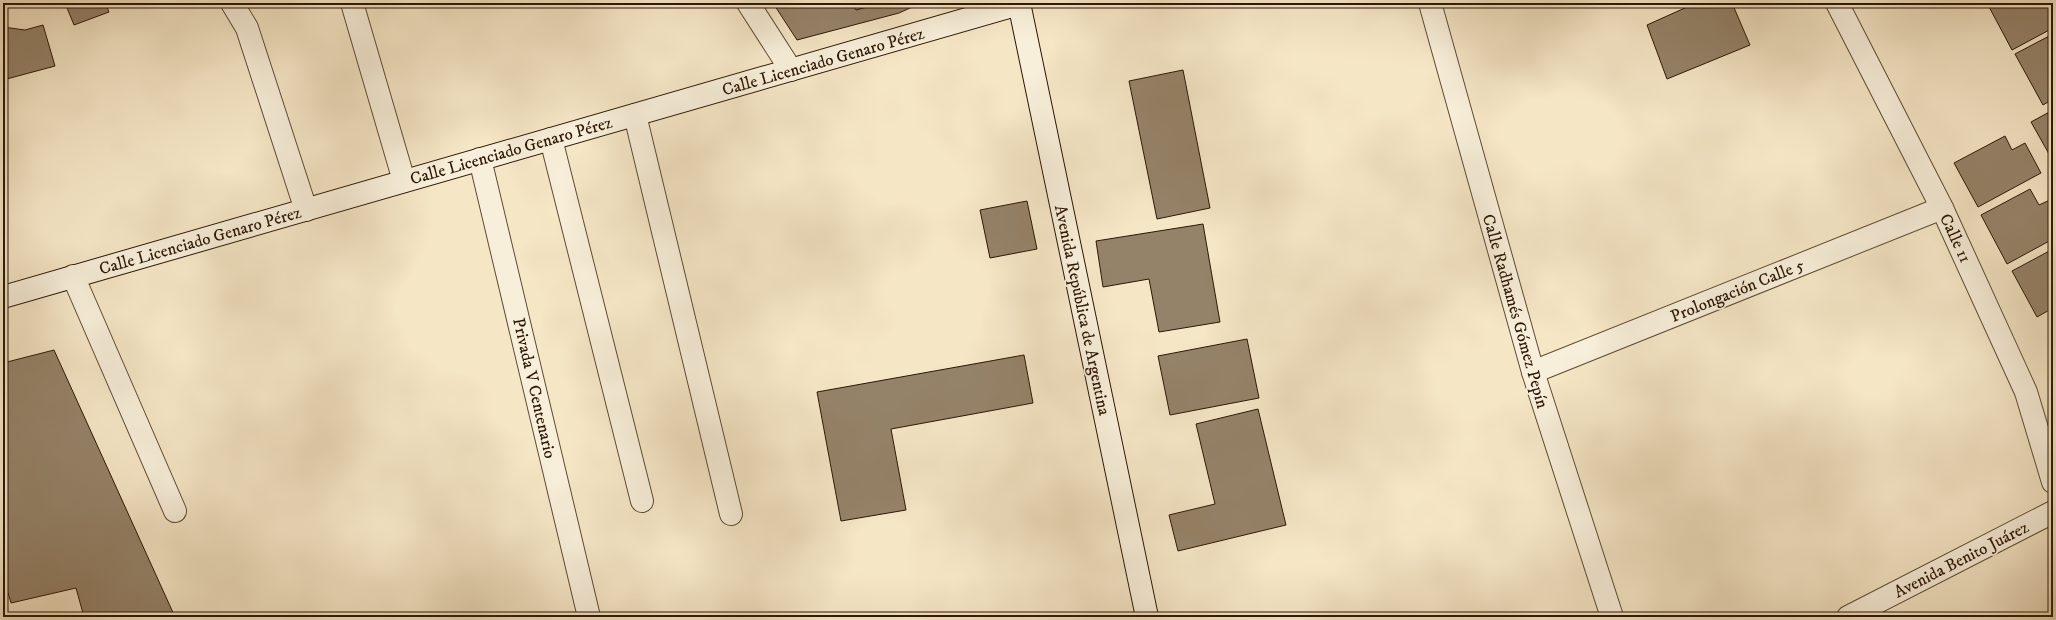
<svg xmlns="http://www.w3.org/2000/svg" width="2056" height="620" viewBox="0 0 2056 620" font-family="'IM FELL DW Pica',serif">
<rect width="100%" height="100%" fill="#f5e6c6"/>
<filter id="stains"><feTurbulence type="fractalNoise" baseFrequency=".005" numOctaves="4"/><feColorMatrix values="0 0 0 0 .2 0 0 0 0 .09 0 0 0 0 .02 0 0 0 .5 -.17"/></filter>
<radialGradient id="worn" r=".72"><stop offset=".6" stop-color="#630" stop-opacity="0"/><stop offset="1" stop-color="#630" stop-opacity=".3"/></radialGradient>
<g fill="#958369" stroke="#2c1705">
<path d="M 65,3 L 105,3 L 109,12 L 74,25 Z"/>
<path d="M 773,3 L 921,3 L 899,13 L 797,40 Z"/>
<path d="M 851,3 L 883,3 L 856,10 Z"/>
<path d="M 1696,3 L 1732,3 L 1750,45 L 1667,79 L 1647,25 Z"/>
<path d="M 1987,3 L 2053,3 L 2053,28 L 2012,50 Z"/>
<path d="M 43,25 L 55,66 L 3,80 L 3,27 L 25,30 Z"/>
<path d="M 2053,34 L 2053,99 L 2043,105 L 2015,54 Z"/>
<path d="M 1183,70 L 1210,208 L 1157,219 L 1129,81 Z"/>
<path d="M 2053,110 L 2053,161 L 2031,122 Z"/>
<path d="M 2005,136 L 2012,150 L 2025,143 L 2041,173 L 1978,207 L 1954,163 Z"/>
<path d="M 2030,189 L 2039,205 L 2052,199 L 2053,200 L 2053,239 L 2007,264 L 1981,215 Z"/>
<path d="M 1027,201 L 1037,249 L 990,258 L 980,210 Z"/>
<path d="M 1203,224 L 1220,322 L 1159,332 L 1149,279 L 1103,287 L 1096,241 Z"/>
<path d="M 2053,249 L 2053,308 L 2037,317 L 2012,271 Z"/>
<path d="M 1247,339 L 1259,398 L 1170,415 L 1158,356 Z"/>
<path d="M 54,350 L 175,617 L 84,617 L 76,588 L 11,603 L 3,576 L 3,363 Z"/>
<path d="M 1024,355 L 1033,403 L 891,429 L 906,510 L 841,521 L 817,392 Z"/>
<path d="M 1258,409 L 1286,525 L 1178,551 L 1169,515 L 1215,504 L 1196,424 Z"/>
</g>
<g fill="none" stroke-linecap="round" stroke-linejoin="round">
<defs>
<g id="minor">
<path d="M 232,3 L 247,28 L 306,210"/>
<path d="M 352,3 L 404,181"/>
<path d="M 748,3 L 791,70"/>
<path d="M 1430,3 L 1533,372 L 1612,617"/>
<path d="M 1837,3 L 1942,208 L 2026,392 L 2053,482"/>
<path d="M 635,115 L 731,514"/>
<path d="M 551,139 L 642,501"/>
<path d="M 480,159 L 589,617"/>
<path d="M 73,276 L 175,511"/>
<path d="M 1533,372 L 1942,208"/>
<path d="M 1848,617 L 2053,512"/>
</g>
<g id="secondary">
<path d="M 1019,3 L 1147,617"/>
<path d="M 3,297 L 1019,4"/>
</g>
</defs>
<use href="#minor" stroke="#5e4b35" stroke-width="24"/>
<use href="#secondary" stroke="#2c1705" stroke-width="24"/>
<use href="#minor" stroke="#f8efda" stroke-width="22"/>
<use href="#secondary" stroke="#f8efda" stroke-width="22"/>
</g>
<g text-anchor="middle" stroke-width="3.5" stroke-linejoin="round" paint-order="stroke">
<g font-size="17" fill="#2c1705" stroke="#f8efda">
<text transform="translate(823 61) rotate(-16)" y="6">Calle Licenciado Genaro Pérez</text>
<text transform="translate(511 150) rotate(-16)" y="6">Calle Licenciado Genaro Pérez</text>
<text transform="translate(1956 238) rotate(65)" y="6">Calle 11</text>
<text transform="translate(200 240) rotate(-16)" y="6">Calle Licenciado Genaro Pérez</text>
<text transform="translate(1737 290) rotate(-22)" y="6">Prolongación Calle 5</text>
<text transform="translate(1083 310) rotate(78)" y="6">Avenida República de Argentina</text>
<text transform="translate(1516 311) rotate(74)" y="6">Calle Radhamés Gómez Pepín</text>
<text transform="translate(535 388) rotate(77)" y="6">Privada V Centenario</text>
<text transform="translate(1961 559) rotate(-27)" y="6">Avenida Benito Juárez</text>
</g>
</g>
<rect width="2056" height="620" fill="none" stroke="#f5e6c6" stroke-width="16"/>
<rect x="4" y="4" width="2048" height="612" fill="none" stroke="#2c1705" stroke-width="2"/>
<rect x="8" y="8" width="2040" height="604" fill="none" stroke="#2c1705"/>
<rect width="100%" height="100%" filter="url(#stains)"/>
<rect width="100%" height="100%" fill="url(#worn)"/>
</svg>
